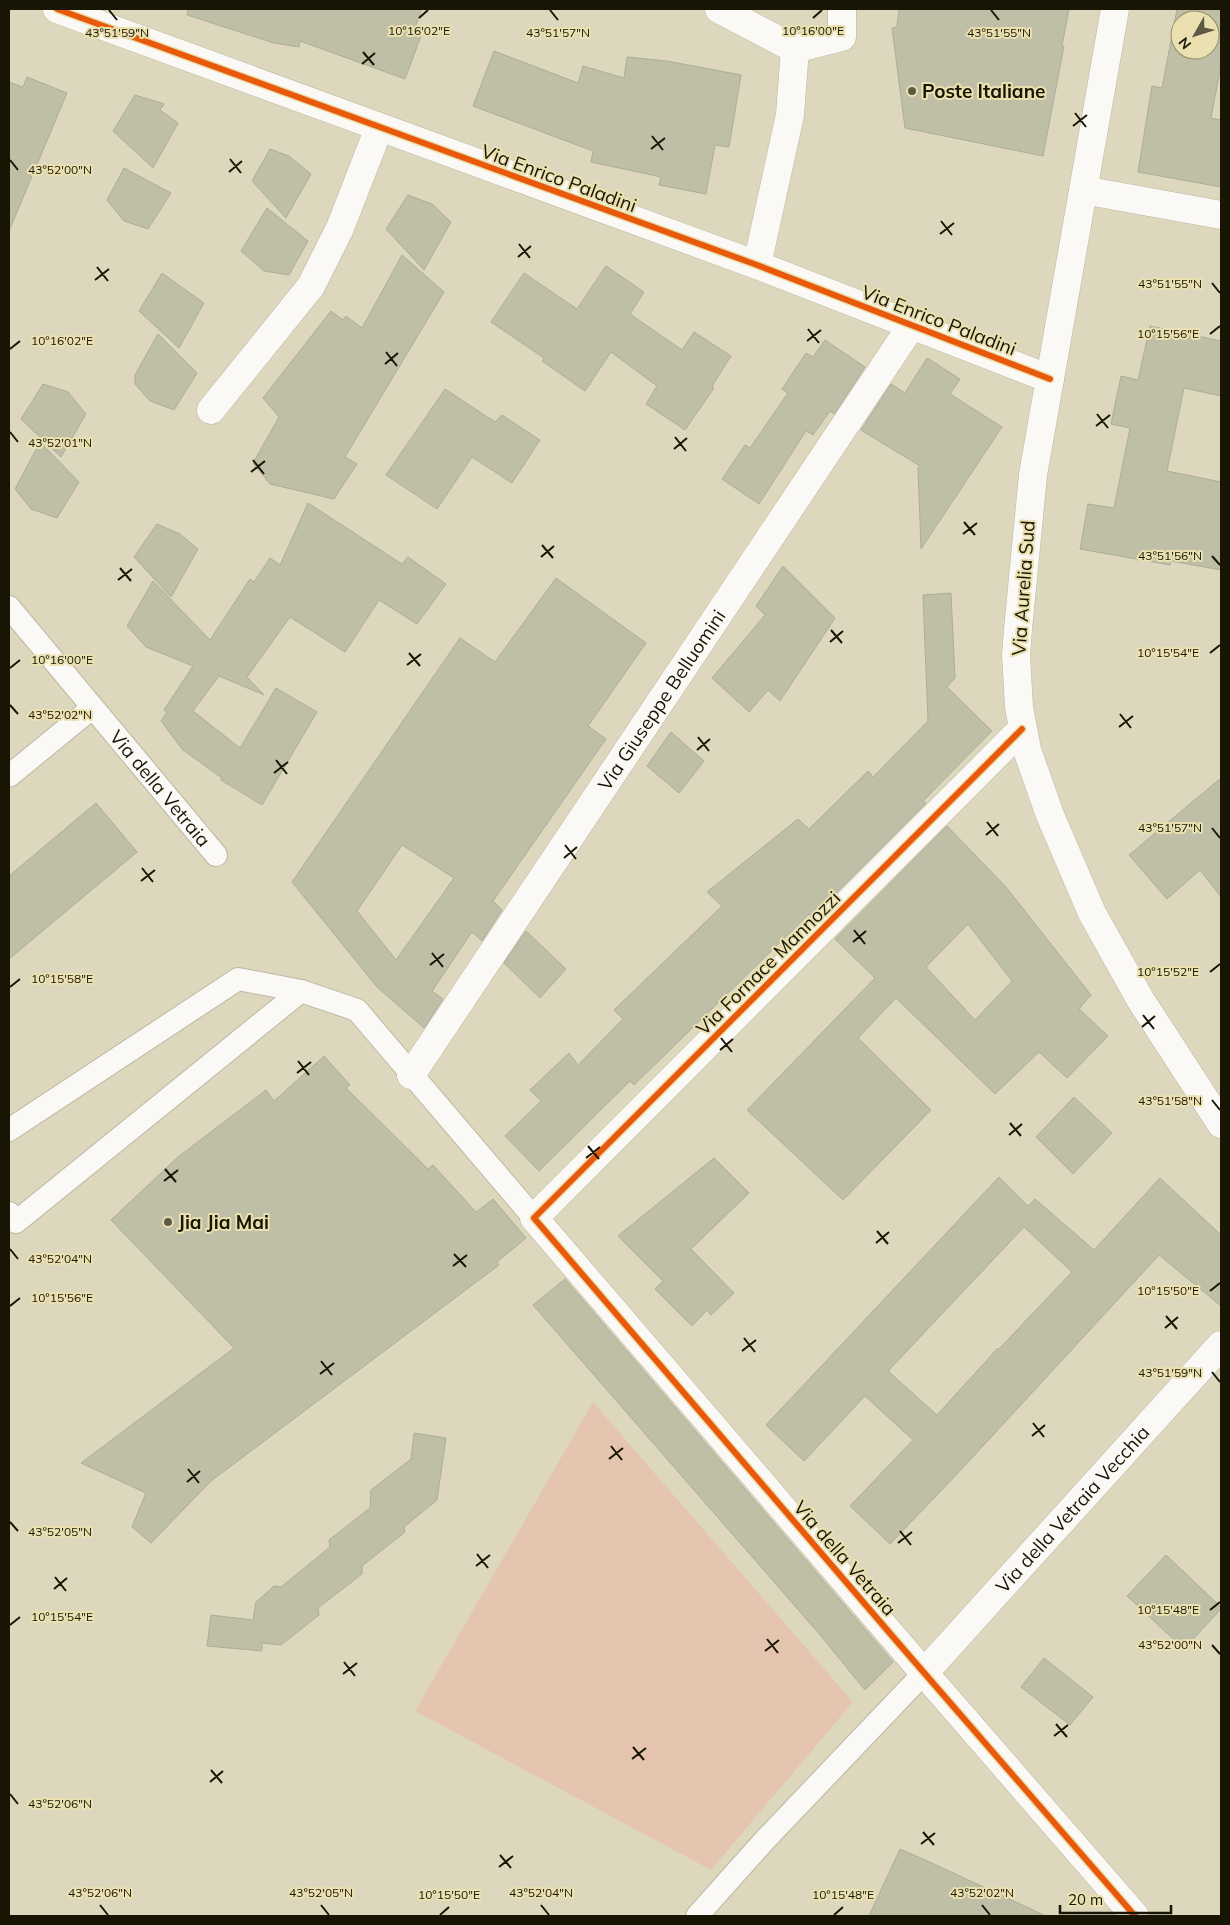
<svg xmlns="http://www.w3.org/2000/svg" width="1230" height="1925" viewBox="0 0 1230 1925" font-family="Mulish,sans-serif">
<rect width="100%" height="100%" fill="#ddd8bd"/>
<path fill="#e6c5b0" d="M 593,1402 L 853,1702 L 711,1870 L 415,1711 Z"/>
<g fill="#bfbfa8" stroke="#adad98" fill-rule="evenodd">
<path d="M 188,9 L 422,9 L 413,33 L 421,36 L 405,79 L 300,41 L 299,47 L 274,43 L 187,15 Z"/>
<path d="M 899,9 L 1069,9 L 1062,46 L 1064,46 L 1043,156 L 905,128 L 892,28 L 897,27 Z"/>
<path d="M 1177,9 L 1221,9 L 1221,65 L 1211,118 L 1221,120 L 1221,187 L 1138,172 L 1152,86 L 1162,88 ZM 1180,20 L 1210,20 L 1210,50 L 1180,50 Z"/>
<path d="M 494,51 L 578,83 L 583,66 L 624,78 L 627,57 L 667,61 L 741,75 L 729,147 L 715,145 L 706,194 L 659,185 L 661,177 L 591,162 L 593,151 L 473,106 Z"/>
<path d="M 27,77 L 67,93 L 9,231 L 9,82 L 23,87 Z"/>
<path d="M 135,95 L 164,104 L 160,110 L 178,123 L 153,168 L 113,131 Z"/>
<path d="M 270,149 L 289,156 L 311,174 L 286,218 L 252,181 Z"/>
<path d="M 124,168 L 171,193 L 148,229 L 124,221 L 107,200 Z"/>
<path d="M 408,195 L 432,204 L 451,222 L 424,270 L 386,229 Z"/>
<path d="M 267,208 L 308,241 L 289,275 L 264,271 L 241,251 Z"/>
<path d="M 402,255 L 444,292 L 345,457 L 357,464 L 334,499 L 270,484 L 253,463 L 279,417 L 263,398 L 331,311 L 343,320 L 346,316 L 362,328 Z"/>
<path d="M 606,266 L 644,292 L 630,314 L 682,350 L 694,332 L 731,356 L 712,386 L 714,388 L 685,430 L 646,404 L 657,386 L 611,352 L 585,391 L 542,361 L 544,358 L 491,322 L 524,273 L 577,309 Z"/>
<path d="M 162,273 L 204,303 L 179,348 L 139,311 Z"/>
<path d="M 1150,326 L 1221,341 L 1221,396 L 1184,388 L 1167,471 L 1221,482 L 1221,570 L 1171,561 L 1170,565 L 1080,549 L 1088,504 L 1114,508 L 1130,428 L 1111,424 L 1121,376 L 1138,380 Z"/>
<path d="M 158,334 L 197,373 L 174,410 L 150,401 L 135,384 L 135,375 Z"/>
<path d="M 825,340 L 865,367 L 834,414 L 830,411 L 813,435 L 806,431 L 759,504 L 722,479 L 745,445 L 750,448 L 788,393 L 782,389 L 806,353 L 813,357 Z"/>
<path d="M 927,358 L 960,379 L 950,394 L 1002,427 L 921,549 L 918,468 L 920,466 L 861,430 L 891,384 L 905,393 Z"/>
<path d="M 43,384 L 68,392 L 86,414 L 61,457 L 21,419 Z"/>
<path d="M 445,389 L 495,422 L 502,415 L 540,440 L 512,483 L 472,457 L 437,509 L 386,475 Z"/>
<path d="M 40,442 L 79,482 L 57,518 L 31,509 L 15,489 Z"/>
<path d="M 308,503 L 402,564 L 408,557 L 446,584 L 417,624 L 379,600 L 345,652 L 290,617 L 247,677 L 264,695 L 219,676 L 193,711 L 240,748 L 276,688 L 317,712 L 262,805 L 221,780 L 222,778 L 183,750 L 161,721 L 167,712 L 164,710 L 193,666 L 146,647 L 127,626 L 153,581 L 210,640 L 250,579 L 254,582 L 270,558 L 280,565 Z"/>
<path d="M 157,524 L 180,534 L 198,549 L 171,597 L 134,557 Z"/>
<path d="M 783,566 L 835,618 L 780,701 L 768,690 L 749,712 L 712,678 L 765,615 L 756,606 Z"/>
<path d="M 556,578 L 646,643 L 588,726 L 606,739 L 493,901 L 502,910 L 482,941 L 472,932 L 432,991 L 443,999 L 424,1028 L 377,987 L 292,882 L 460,638 L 495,662 ZM 402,845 L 454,878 L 396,960 L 357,911 Z"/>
<path d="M 951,593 L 955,678 L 947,687 L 992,731 L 923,801 L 926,803 L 812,917 L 809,914 L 634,1085 L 630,1081 L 539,1171 L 505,1136 L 541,1101 L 530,1090 L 569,1053 L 578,1065 L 623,1019 L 614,1010 L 722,906 L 707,892 L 798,819 L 809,829 L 868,771 L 873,777 L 928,721 L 923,595 Z"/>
<path d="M 671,732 L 704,761 L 679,793 L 647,766 Z"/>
<path d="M 1221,778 L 1221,897 L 1200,870 L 1167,899 L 1129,855 Z"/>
<path d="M 96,803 L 137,852 L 9,959 L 9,876 Z"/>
<path d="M 947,826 L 1006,887 L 1091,995 L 1079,1009 L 1108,1036 L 1067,1078 L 1039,1052 L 995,1094 L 896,998 L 858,1038 L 931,1110 L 843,1200 L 747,1110 L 875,978 L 835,939 ZM 968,924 L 1012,981 L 975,1020 L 926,967 Z"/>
<path d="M 526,931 L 566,969 L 540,998 L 504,963 Z"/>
<path d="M 324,1056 L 350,1085 L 346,1088 L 428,1169 L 433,1165 L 476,1212 L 493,1199 L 526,1238 L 497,1262 L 499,1265 L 211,1481 L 151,1543 L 132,1527 L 146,1493 L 81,1463 L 234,1348 L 111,1220 L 178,1157 L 266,1090 L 274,1101 Z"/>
<path d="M 1074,1097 L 1112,1133 L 1073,1174 L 1036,1137 Z"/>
<path d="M 714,1158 L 749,1193 L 691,1249 L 734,1293 L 711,1315 L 707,1310 L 692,1326 L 655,1289 L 663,1281 L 618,1236 Z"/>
<path d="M 999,1177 L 1028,1206 L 1035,1199 L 1094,1250 L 1160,1178 L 1221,1235 L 1221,1306 L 1159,1255 L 959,1472 L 890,1544 L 850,1506 L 913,1440 L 865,1396 L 804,1461 L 766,1425 ZM 1024,1227 L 1072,1272 L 999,1349 L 998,1348 L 937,1415 L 888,1371 Z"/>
<path d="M 565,1279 L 893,1662 L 865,1690 L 821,1636 L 533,1305 Z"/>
<path d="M 414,1433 L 446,1438 L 437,1500 L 404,1527 L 405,1532 L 362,1566 L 362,1574 L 318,1608 L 319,1615 L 281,1645 L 262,1643 L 262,1651 L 207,1646 L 211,1615 L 253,1620 L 256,1602 L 274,1586 L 281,1587 L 330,1547 L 329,1540 L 370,1508 L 371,1490 L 411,1459 Z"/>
<path d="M 1166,1555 L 1221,1607 L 1221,1609 L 1184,1649 L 1127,1596 Z"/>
<path d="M 1044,1658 L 1093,1697 L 1070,1725 L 1021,1687 Z"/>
<path d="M 900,1849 L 934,1864 L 1046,1916 L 869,1916 Z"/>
</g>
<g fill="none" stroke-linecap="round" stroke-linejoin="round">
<defs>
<g id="lane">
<path id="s1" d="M 9,607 L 216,855"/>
<path d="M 9,776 L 92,708"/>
<path d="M 9,1130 L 238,979 L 301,991 L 357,1010 L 534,1218"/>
<path d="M 9,1213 L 16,1222 L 301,991"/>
<path d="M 697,1916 L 764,1841 L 924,1673"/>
</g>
<g id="street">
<path d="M 57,9 L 757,265 L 1050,379"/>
<path d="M 719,9 L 795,49 L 790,115 L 757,265"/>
<path d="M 795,49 L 842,37 L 842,9"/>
<path d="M 1083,190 L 1221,215"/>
<path d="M 211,410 L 311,286 L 340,228 L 379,128"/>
<path d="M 1022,729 L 534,1218 L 900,1645 L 1135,1916"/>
<path id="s2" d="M 411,1075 L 912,325"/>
<path id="s3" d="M 924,1673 L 1221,1345"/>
</g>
<path id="secondary" d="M 1115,9 L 1033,475 L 1018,629 L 1016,655 L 1019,707 L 1027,750 L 1050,815 L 1092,913 L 1140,999 L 1221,1124"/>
</defs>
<use href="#lane" stroke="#bbb7a2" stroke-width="24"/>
<use href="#street" stroke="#bbb7a2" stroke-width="29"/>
<use href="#secondary" stroke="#bbb7a2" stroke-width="29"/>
<use href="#lane" stroke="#faf9f5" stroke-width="22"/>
<use href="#street" stroke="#faf9f5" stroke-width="28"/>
<use href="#secondary" stroke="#faf9f5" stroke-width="28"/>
<defs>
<g id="cycleway">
<path d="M 57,9 L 757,265 L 1050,379"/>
<path d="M 1022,729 L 534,1218 L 900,1645 L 1135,1916"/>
</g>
</defs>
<use href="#cycleway" stroke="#eae0b0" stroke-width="9"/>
<use href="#cycleway" stroke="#e8590c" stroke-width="6"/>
</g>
<path fill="none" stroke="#191504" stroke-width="2" d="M 109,10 L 117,20M 550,10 L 558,20M 991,10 L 999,20M 419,18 L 428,10M 813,18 L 822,10M 363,52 L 374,65M 362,64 L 375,53M 1075,113 L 1086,127M 1073,126 L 1087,115M 652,136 L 663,150M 651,149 L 665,138M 230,159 L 241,173M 10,160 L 18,170M 229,172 L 242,161M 941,221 L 952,235M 940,234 L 954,223M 519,244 L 530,258M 518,257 L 531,246M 97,267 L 108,281M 95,280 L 109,269M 1212,283 L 1220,293M 808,329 L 819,343M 1210,334 L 1220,326M 807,341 L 821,330M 10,349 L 20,341M 386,352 L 397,366M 385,364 L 398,353M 1097,414 L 1108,428M 1096,426 L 1110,415M 10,432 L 18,442M 675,437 L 686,451M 674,449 L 687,438M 253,460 L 264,474M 251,472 L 265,461M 964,522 L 975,535M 963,534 L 977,523M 542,545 L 553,558M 1212,556 L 1220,565M 541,557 L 554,546M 120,568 L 131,581M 118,580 L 132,569M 831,630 L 842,643M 830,642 L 843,631M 409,653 L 420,666M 1210,653 L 1220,645M 407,665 L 421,654M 10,668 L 20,660M 10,705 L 18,714M 1120,714 L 1131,728M 1119,727 L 1133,716M 698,737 L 709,751M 697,750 L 710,739M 276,760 L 287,774M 274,773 L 288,762M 987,822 L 998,836M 1212,828 L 1220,838M 986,835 L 999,824M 565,845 L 576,859M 564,858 L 577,847M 142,868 L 153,882M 141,881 L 155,870M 854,930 L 865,944M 853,942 L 866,931M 432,953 L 443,967M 430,965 L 444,954M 1210,972 L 1220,964M 10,987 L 20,979M 1143,1015 L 1154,1029M 1142,1027 L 1155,1016M 721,1038 L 732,1052M 720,1050 L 733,1039M 298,1061 L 309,1075M 297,1073 L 311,1062M 1212,1100 L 1220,1110M 1010,1123 L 1021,1136M 1009,1135 L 1022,1124M 588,1146 L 599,1159M 586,1158 L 600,1147M 165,1169 L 176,1182M 164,1181 L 178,1170M 877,1231 L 888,1244M 876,1243 L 889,1232M 10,1249 L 18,1259M 454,1254 L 466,1267M 453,1266 L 467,1255M 1210,1291 L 1220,1283M 10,1306 L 20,1298M 1166,1316 L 1177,1329M 1165,1328 L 1178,1317M 744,1338 L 755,1352M 742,1351 L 756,1340M 321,1361 L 332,1375M 1212,1372 L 1220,1382M 320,1374 L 334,1363M 1033,1423 L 1044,1437M 1032,1436 L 1045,1425M 611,1446 L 622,1460M 609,1459 L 623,1448M 188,1469 L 199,1483M 187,1482 L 200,1471M 10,1522 L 18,1531M 900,1531 L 911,1545M 898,1543 L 912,1532M 477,1554 L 488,1568M 476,1566 L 490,1555M 55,1577 L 66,1591M 54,1589 L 67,1578M 1210,1610 L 1220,1602M 10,1625 L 20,1617M 767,1639 L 778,1653M 1212,1645 L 1220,1654M 765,1651 L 779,1640M 344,1662 L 355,1676M 343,1674 L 357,1663M 1056,1724 L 1067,1737M 1054,1736 L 1068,1725M 633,1747 L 644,1760M 632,1759 L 646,1748M 211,1770 L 222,1783M 210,1782 L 223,1771M 10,1794 L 18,1804M 923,1832 L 934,1845M 921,1844 L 935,1833M 500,1855 L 511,1868M 499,1867 L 513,1856M 100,1905 L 108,1915M 321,1905 L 329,1915M 541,1905 L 549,1915M 982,1905 L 990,1915M 440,1915 L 449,1907M 834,1915 L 843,1907"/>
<g fill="#5e5945" stroke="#eae0b0" stroke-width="2">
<circle cx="912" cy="91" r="5"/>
<circle cx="168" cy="1222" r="5"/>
</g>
<g text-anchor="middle" stroke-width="4" stroke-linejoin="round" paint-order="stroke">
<g font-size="19" font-weight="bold" fill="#191504" stroke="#eae0b0" text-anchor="start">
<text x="922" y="98">Poste Italiane</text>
<text x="178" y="1229">Jia Jia Mai</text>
</g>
<g font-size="19" fill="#191504" stroke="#eae0b0">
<text transform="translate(559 178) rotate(20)" y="7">Via Enrico Paladini</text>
<text transform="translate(939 320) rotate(21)" y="7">Via Enrico Paladini</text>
<text transform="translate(1023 588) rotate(-86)" y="7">Via Aurelia Sud</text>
<text dy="7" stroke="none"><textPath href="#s2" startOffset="451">Via Giuseppe Belluomini</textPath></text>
<text dy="7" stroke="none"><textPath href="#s1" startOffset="236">Via della Vetraia</textPath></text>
<text transform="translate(768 963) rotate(-45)" y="7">Via Fornace Mannozzi</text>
<text dy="7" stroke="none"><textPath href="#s3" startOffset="221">Via della Vetraia Vecchia</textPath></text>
<text transform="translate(845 1558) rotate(49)" y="7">Via della Vetraia</text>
</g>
</g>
<g font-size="12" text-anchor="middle" fill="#191504" stroke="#eae0b0" stroke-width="4" stroke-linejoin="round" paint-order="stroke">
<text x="419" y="35">10°16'02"E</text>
<text x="813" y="35">10°16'00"E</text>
<text x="558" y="37">43°51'57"N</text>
<text x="999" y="37">43°51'55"N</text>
<text x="117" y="37">43°51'59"N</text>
<text x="60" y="174">43°52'00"N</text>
<text x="1170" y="288">43°51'55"N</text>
<text x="1168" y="338">10°15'56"E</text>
<text x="62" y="345">10°16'02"E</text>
<text x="60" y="447">43°52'01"N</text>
<text x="1170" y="560">43°51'56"N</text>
<text x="1168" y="657">10°15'54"E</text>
<text x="62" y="664">10°16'00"E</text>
<text x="60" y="719">43°52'02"N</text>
<text x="1170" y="832">43°51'57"N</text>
<text x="1168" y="976">10°15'52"E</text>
<text x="62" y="983">10°15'58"E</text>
<text x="1170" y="1105">43°51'58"N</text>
<text x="60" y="1263">43°52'04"N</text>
<text x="1168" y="1295">10°15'50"E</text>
<text x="62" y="1302">10°15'56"E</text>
<text x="1170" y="1377">43°51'59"N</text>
<text x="60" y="1536">43°52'05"N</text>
<text x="1168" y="1614">10°15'48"E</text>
<text x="62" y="1621">10°15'54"E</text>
<text x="1170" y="1649">43°52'00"N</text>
<text x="60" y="1808">43°52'06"N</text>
<text x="100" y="1897">43°52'06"N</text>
<text x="321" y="1897">43°52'05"N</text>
<text x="541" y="1897">43°52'04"N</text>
<text x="982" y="1897">43°52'02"N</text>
<text x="449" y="1899">10°15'50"E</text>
<text x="843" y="1899">10°15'48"E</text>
</g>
<rect width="1230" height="1925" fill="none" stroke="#191504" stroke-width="20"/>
<g transform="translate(1195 35) rotate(231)"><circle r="24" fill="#eae0b0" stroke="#968f6b"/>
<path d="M0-4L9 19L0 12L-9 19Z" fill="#5e5945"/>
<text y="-8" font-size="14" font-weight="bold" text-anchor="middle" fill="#191504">N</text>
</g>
<path d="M1060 1905v8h111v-8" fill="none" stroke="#191504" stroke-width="2.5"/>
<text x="1068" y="1905" font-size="15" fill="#191504" stroke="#eae0b0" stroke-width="4" paint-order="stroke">20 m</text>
</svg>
